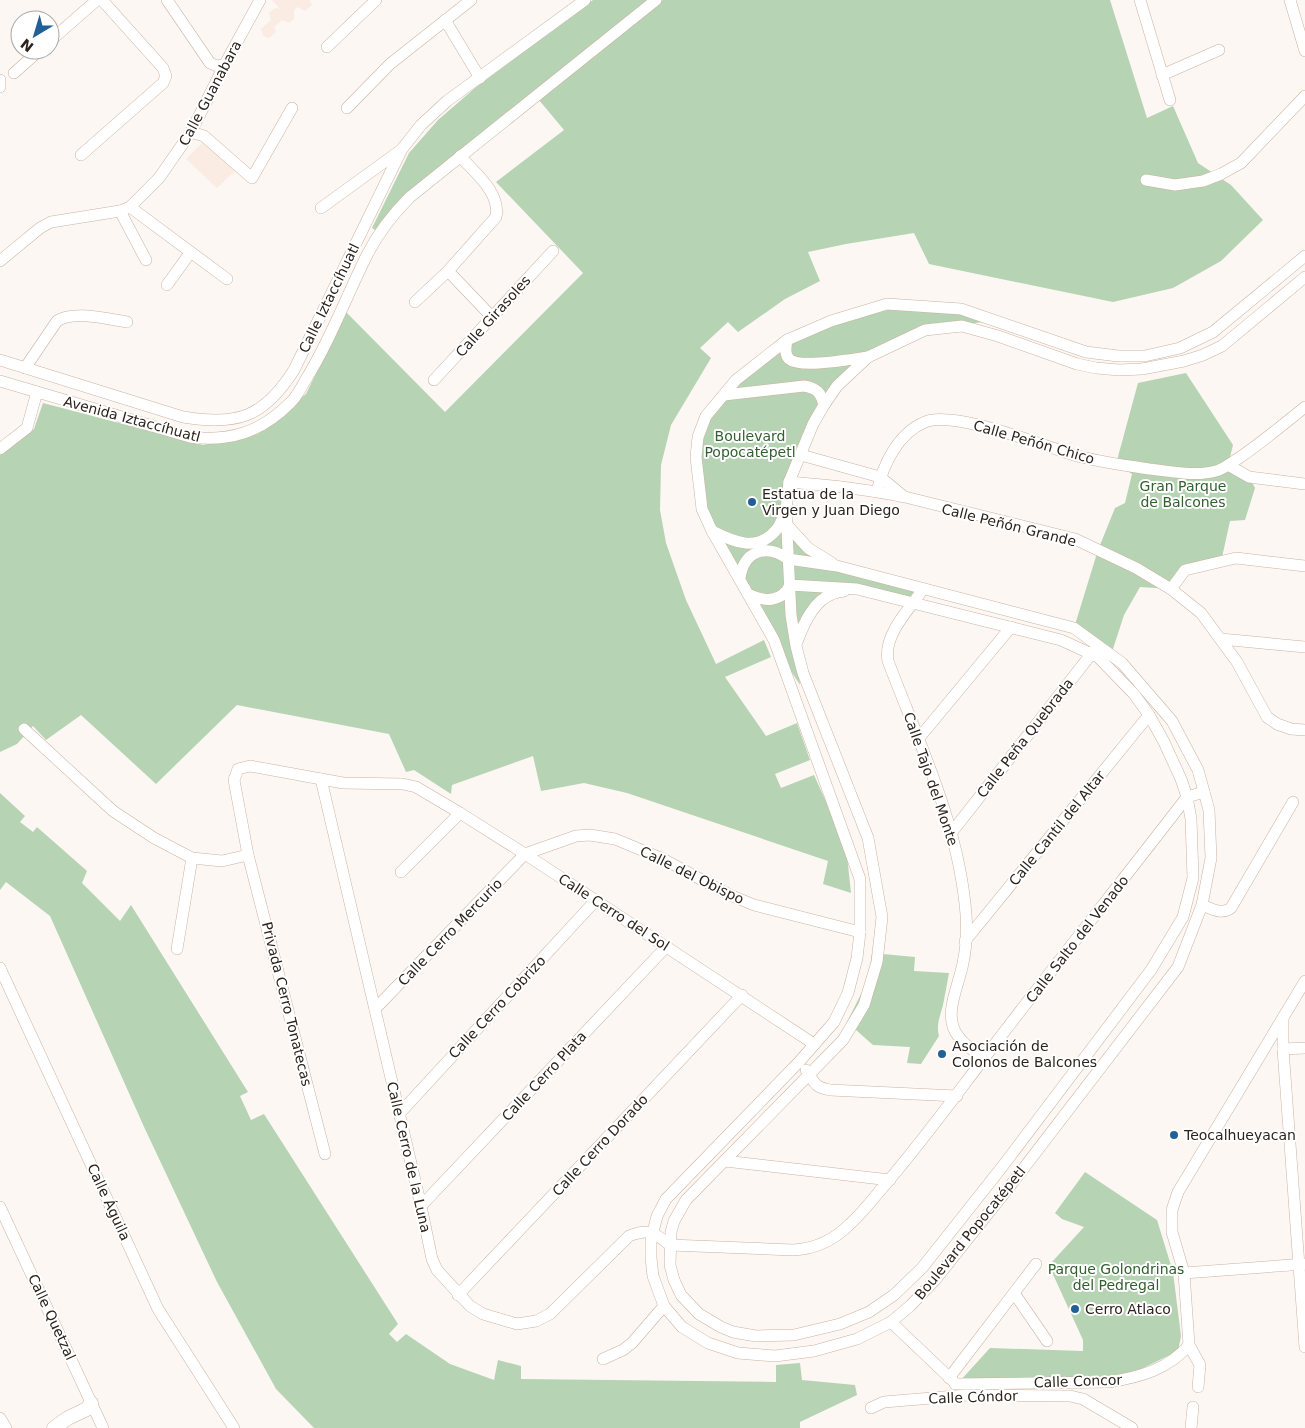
<svg xmlns="http://www.w3.org/2000/svg" width="1305" height="1428" viewBox="0 0 1305 1428" font-family="'DejaVu Sans',sans-serif">
<rect width="100%" height="100%" fill="#fdf7f3"/>
<g fill="#faece3">
<path d="M 272,0 L 309,0 L 312,5 L 305,11 L 297,7 L 294,11 L 294,19 L 289,23 L 282,20 L 274,27 L 276,32 L 269,38 L 263,36 L 261,29 L 271,20 L 269,13 L 275,8 L 280,9 Z"/>
<path d="M 204,141 L 235,171 L 217,188 L 186,159 Z"/>
</g>
<g fill="#b6d3b3">
<path d="M 593,0 L 1110,0 L 1147,118 L 1173,106 L 1198,163 L 1231,185 L 1263,220 L 1221,261 L 1173,288 L 1113,302 L 929,264 L 914,233 L 846,244 L 808,252 L 820,281 L 785,299 L 738,332 L 728,322 L 700,348 L 711,358 L 671,425 L 661,465 L 660,510 L 666,543 L 686,600 L 716,664 L 764,640 L 771,657 L 725,677 L 766,736 L 797,723 L 810,760 L 775,774 L 781,788 L 814,775 L 846,846 L 851,893 L 823,884 L 828,861 L 627,793 L 584,783 L 541,791 L 533,756 L 452,785 L 451,794 L 414,770 L 406,772 L 389,734 L 237,705 L 156,784 L 81,715 L 46,740 L 33,726 L 17,744 L 0,752 L 0,455 L 34,429 L 43,403 L 203,445 L 258,434 L 306,394 L 346,312 L 445,412 L 583,273 L 496,182 L 564,130 L 534,94 L 405,194 L 375,230 L 372,228 L 409,153 L 438,120 L 475,88 Z"/>
<path d="M 887,304 L 961,309 L 990,321 L 925,330 L 868,357 L 837,386 L 788,489 L 787,527 L 814,554 L 921,590 L 910,601 L 857,588 L 814,602 L 796,646 L 800,685 L 779,652 L 712,530 L 695,458 L 707,417 L 738,381 L 787,340 Z"/>
<path d="M 1186,373 L 1233,445 L 1228,465 L 1249,477 L 1255,488 L 1245,520 L 1230,521 L 1221,562 L 1186,570 L 1171,589 L 1140,587 L 1124,615 L 1111,655 L 1074,628 L 1098,550 L 1115,508 L 1125,503 L 1132,474 L 1116,464 L 1138,383 Z"/>
<path d="M 0,793 L 25,816 L 20,822 L 33,832 L 37,827 L 87,871 L 82,883 L 120,921 L 131,905 L 248,1092 L 240,1096 L 251,1120 L 264,1114 L 398,1324 L 389,1334 L 397,1342 L 406,1334 L 450,1364 L 494,1380 L 498,1360 L 521,1366 L 521,1379 L 776,1382 L 776,1365 L 800,1363 L 802,1380 L 855,1385 L 857,1395 L 800,1422 L 800,1428 L 314,1428 L 276,1389 L 217,1282 L 145,1129 L 50,916 L 6,882 L 0,890 Z"/>
<path d="M 872,953 L 915,957 L 914,971 L 949,973 C 947,984 945,995 943,1005 C 940,1017 936,1024 939,1036 L 921,1064 L 907,1063 L 910,1047 L 873,1045 L 847,1022 L 868,980 Z"/>
<path d="M 1085,1172 L 1157,1220 L 1173,1272 L 1181,1336 L 1178,1351 L 1141,1369 L 1099,1381 L 960,1381 L 990,1348 L 1083,1351 L 1083,1340 L 1051,1270 L 1051,1263 L 1084,1227 L 1062,1219 L 1055,1213 Z"/>
</g>
<g fill="none" stroke-linecap="round" stroke-linejoin="round">
<defs>
<g id="minor">
<path d="M 167,0 L 210,63 L 217,66 L 225,64"/>
<path d="M 1140,0 L 1170,100"/>
<path d="M 1290,0 L 1305,51"/>
<path d="M 445,20 L 480,78"/>
<path d="M 50,41 L 97,0"/>
<path d="M 327,47 L 376,0"/>
<path d="M 14,73 L 40,50"/>
<path d="M 1162,75 L 1219,50"/>
<path d="M 0,80 L 0,87"/>
<path d="M 347,108 L 390,64 L 471,0"/>
<path d="M 191,132 L 204,136 L 252,178 L 292,108"/>
<path d="M 81,155 L 163,83 L 166,76 L 163,68 L 102,0"/>
<path d="M 1146,180 L 1175,185 L 1203,181 L 1221,174 L 1241,163 L 1305,96"/>
<path d="M 130,207 L 227,279"/>
<path d="M 321,208 L 401,150"/>
<path d="M 120,211 L 146,260"/>
<path d="M 0,261 L 40,228 L 51,222 L 120,211 L 130,207 L 159,178 L 191,132 L 225,64 L 260,0"/>
<path d="M 448,271 L 492,317"/>
<path d="M 167,285 L 190,253"/>
<path d="M 415,302 L 448,271 L 496,217 C 501,193 475,173 460,156"/>
<path d="M 787,340 C 786,346 784,354 789,359 C 800,369 852,359 868,357"/>
<path d="M 0,360 L 183,417 C 238,426 264,417 294,370 L 402,149 L 421,125 L 447,101 L 585,0"/>
<path d="M 25,368 L 57,321 C 73,310 108,319 127,322"/>
<path d="M 434,380 L 553,251"/>
<path d="M 0,381 L 190,437 C 230,442 261,432 290,403 C 296,398 301,388 305,381 C 330,341 346,297 367,255 C 378,233 393,214 410,197 L 656,0"/>
<path d="M 724,395 L 804,386 C 817,388 821,393 824,405"/>
<path d="M 0,449 L 27,428 L 37,392"/>
<path d="M 801,455 L 880,477 L 903,496"/>
<path d="M 1228,465 L 1249,477 L 1305,484"/>
<path d="M 789,482 C 828,485 866,489 905,497 L 1075,539 L 1136,568 L 1171,589 L 1201,613 L 1237,662 L 1267,717 L 1277,724 L 1291,729 L 1305,730"/>
<path d="M 877,491 C 883,465 898,433 925,422 C 954,410 1041,445 1074,455 C 1098,462 1124,465 1149,469 C 1170,471 1195,477 1216,471 C 1224,469 1232,462 1239,458 C 1262,442 1283,425 1305,407"/>
<path d="M 788,526 L 808,548 L 832,563"/>
<path d="M 712,531 C 734,542 758,553 777,529 C 781,524 783,516 786,511"/>
<path d="M 740,578 C 744,551 766,543 788,559 L 837,566 L 1074,628 L 1122,663 L 1172,721 L 1198,770 L 1209,810 L 1211,858 L 1202,905 L 1178,967 L 1010,1186 L 935,1280 L 910,1306 L 891,1322 L 857,1339 L 814,1351 L 775,1356 L 738,1353 L 708,1343 L 682,1327 L 664,1306 L 653,1276 L 651,1258 L 651,1240 L 657,1216 L 666,1199 L 799,1062 L 834,1022 L 848,993 L 857,958 L 860,932 L 860,879 L 774,640 L 712,531 L 702,509 L 696,457 L 698,437 L 706,416 L 736,380 L 787,340 L 831,321 L 887,304 L 961,309 L 1086,352 L 1118,356 L 1145,356 L 1180,348 L 1213,332 L 1305,256"/>
<path d="M 923,589 C 910,609 883,634 888,661 C 919,743 959,825 966,914 C 967,928 966,949 963,963 C 959,986 942,1015 958,1036 C 964,1045 975,1052 984,1058"/>
<path d="M 1171,589 L 1185,570 L 1236,558 L 1305,566"/>
<path d="M 750,595 C 765,602 782,602 790,585 L 857,589 L 1061,640 L 1098,657 L 1134,694 L 1149,715 L 1164,742 L 1181,779 L 1187,797 L 1191,819 L 1193,878 L 1183,917 L 1151,970 L 1002,1167 L 922,1268 L 894,1295 L 869,1312 L 840,1324 L 794,1335 L 756,1336 L 733,1332 L 721,1327 L 699,1314 L 681,1295 L 674,1280 L 670,1265 L 671,1232 L 674,1221 L 686,1200 L 843,1040 L 864,1005 L 877,962 L 882,917 L 868,838 L 803,673 L 796,646 L 791,615 L 786,510 L 789,482 L 813,424 L 824,405 L 837,386 L 868,357 L 925,330 L 962,326 L 998,336 L 1077,364 L 1096,368 L 1119,370 L 1142,369 L 1184,361 L 1203,355 L 1222,346 L 1305,277"/>
<path d="M 1221,639 L 1305,647"/>
<path d="M 797,642 C 803,625 813,601 832,594 C 836,592 841,592 844,591"/>
<path d="M 24,729 L 113,811 L 154,838 L 192,858 L 222,861 L 248,855"/>
<path d="M 919,738 L 1011,627"/>
<path d="M 321,779 L 421,1206 L 432,1259 L 437,1270 L 470,1306 L 483,1314 L 517,1324 L 536,1321 L 550,1314 L 629,1236 C 649,1228 653,1232 670,1245 L 793,1250 C 816,1249 834,1240 850,1224 C 860,1215 869,1204 878,1193 C 916,1150 950,1103 985,1057 C 1051,970 1120,884 1187,797 L 1204,792"/>
<path d="M 952,832 L 1096,648"/>
<path d="M 401,872 L 460,813"/>
<path d="M 1202,905 C 1212,909 1222,915 1231,908 L 1293,802"/>
<path d="M 965,941 L 1149,715"/>
<path d="M 177,949 L 192,858"/>
<path d="M 0,968 L 158,1309 L 234,1428"/>
<path d="M 375,1009 L 525,854 L 576,836 L 590,835 L 615,839 L 663,859 L 730,895 L 754,905 L 860,932"/>
<path d="M 1283,1018 L 1283,1049 L 1305,1347"/>
<path d="M 1283,1049 L 1305,1048"/>
<path d="M 806,1070 C 816,1082 811,1086 830,1090 L 957,1096"/>
<path d="M 399,1114 L 596,900"/>
<path d="M 325,1154 L 248,855 L 234,780 L 238,769 L 250,766 L 343,783 L 403,784 L 416,787 L 460,813 L 525,854 L 814,1044"/>
<path d="M 725,1161 L 890,1180"/>
<path d="M 421,1206 L 667,946"/>
<path d="M 0,1207 L 103,1428"/>
<path d="M 1184,1273 L 1305,1264"/>
<path d="M 1014,1293 L 1047,1341"/>
<path d="M 458,1295 L 742,995"/>
<path d="M 891,1322 L 953,1381"/>
<path d="M 603,1359 L 623,1350 L 632,1343 L 664,1306"/>
<path d="M 949,1378 L 1036,1264"/>
<path d="M 955,1384 L 1109,1382 C 1140,1377 1169,1369 1189,1345"/>
<path d="M 1198,1387 L 1200,1365 L 1189,1345 L 1184,1273 L 1172,1232 L 1172,1210 L 1178,1192 L 1305,981"/>
<path d="M 871,1408 L 884,1402 L 967,1395 L 1070,1396 L 1083,1399 L 1132,1428"/>
<path d="M 0,1418 L 6,1428"/>
<path d="M 1191,1428 L 1193,1407"/>
</g>
<path id="major" d="M 54,1428 L 68,1418 L 87,1409 L 91,1403"/>
</defs>
<use href="#minor" stroke="#ccb2a1" stroke-width="12"/>
<use href="#major" stroke="#ccb2a1" stroke-width="15"/>
<use href="#minor" stroke="#fff" stroke-width="11"/>
<use href="#major" stroke="#fff" stroke-width="14"/>
</g>
<g fill="#216096" stroke="#fff" stroke-width="2">
<circle cx="752" cy="502" r="5"/>
<circle cx="942" cy="1054" r="5"/>
<circle cx="1174" cy="1135" r="5"/>
<circle cx="1075" cy="1309" r="5"/>
</g>
<g text-anchor="middle" stroke-width="4" stroke-linejoin="round" paint-order="stroke">
<g font-size="14" fill="#2d231c" stroke="#fff">
<text transform="translate(210 93) rotate(-62)" y="5">Calle Guanabara</text>
<text transform="translate(329 298) rotate(-64)" y="5">Calle Iztaccíhuatl</text>
<text transform="translate(493 316) rotate(-48)" y="5">Calle Girasoles</text>
<text transform="translate(132 419) rotate(15)" y="5">Avenida Iztaccíhuatl</text>
<text transform="translate(1034 442) rotate(16)" y="5">Calle Peñón Chico</text>
<text transform="translate(1009 525) rotate(14)" y="5">Calle Peñón Grande</text>
<text transform="translate(1025 738) rotate(-52)" y="5">Calle Peña Quebrada</text>
<text transform="translate(931 779) rotate(71)" y="5">Calle Tajo del Monte</text>
<text transform="translate(1057 828) rotate(-51)" y="5">Calle Cantil del Altar</text>
<text transform="translate(692 875) rotate(26)" y="5">Calle del Obispo</text>
<text transform="translate(614 912) rotate(33)" y="5">Calle Cerro del Sol</text>
<text transform="translate(450 932) rotate(-46)" y="5">Calle Cerro Mercurio</text>
<text transform="translate(1077 939) rotate(-52)" y="5">Calle Salto del Venado</text>
<text transform="translate(287 1004) rotate(76)" y="5">Privada Cerro Tonatecas</text>
<text transform="translate(497 1007) rotate(-47)" y="5">Calle Cerro Cobrizo</text>
<text transform="translate(544 1076) rotate(-47)" y="5">Calle Cerro Plata</text>
<text transform="translate(600 1145) rotate(-47)" y="5">Calle Cerro Dorado</text>
<text transform="translate(409 1157) rotate(77)" y="5">Calle Cerro de la Luna</text>
<text transform="translate(109 1202) rotate(65)" y="5">Calle Águila</text>
<text transform="translate(970 1233) rotate(-51)" y="5">Boulevard Popocatépetl</text>
<text transform="translate(52 1317) rotate(65)" y="5">Calle Quetzal</text>
<text transform="translate(1078 1381) rotate(-2)" y="5">Calle Concor</text>
<text transform="translate(973 1397) rotate(-2)" y="5">Calle Cóndor</text>
</g>
<g font-size="14" fill="#31612e" stroke="#fff">
<text x="750" y="441">Boulevard<tspan x="750" dy="16">Popocatépetl</tspan></text>
<text x="1183" y="491">Gran Parque<tspan x="1183" dy="16">de Balcones</tspan></text>
<text x="1116" y="1274">Parque Golondrinas<tspan x="1116" dy="16">del Pedregal</tspan></text>
</g>
<g font-size="14" fill="#2d231c" stroke="#fff" text-anchor="start">
<text x="762" y="499">Estatua de la<tspan x="762" dy="16">Virgen y Juan Diego</tspan></text>
<text x="952" y="1051">Asociación de<tspan x="952" dy="16">Colonos de Balcones</tspan></text>
<text x="1184" y="1140">Teocalhueyacan</text>
<text x="1085" y="1314">Cerro Atlaco</text>
</g>
</g>
<g transform="translate(35 35) rotate(218)"><circle r="24" fill="#ffffff" stroke="#aba7a4"/>
<path d="M0-4L9 19L0 12L-9 19Z" fill="#216096"/>
<text y="-8" font-size="14" font-weight="bold" text-anchor="middle" fill="#2d231c">N</text>
</g>
</svg>
